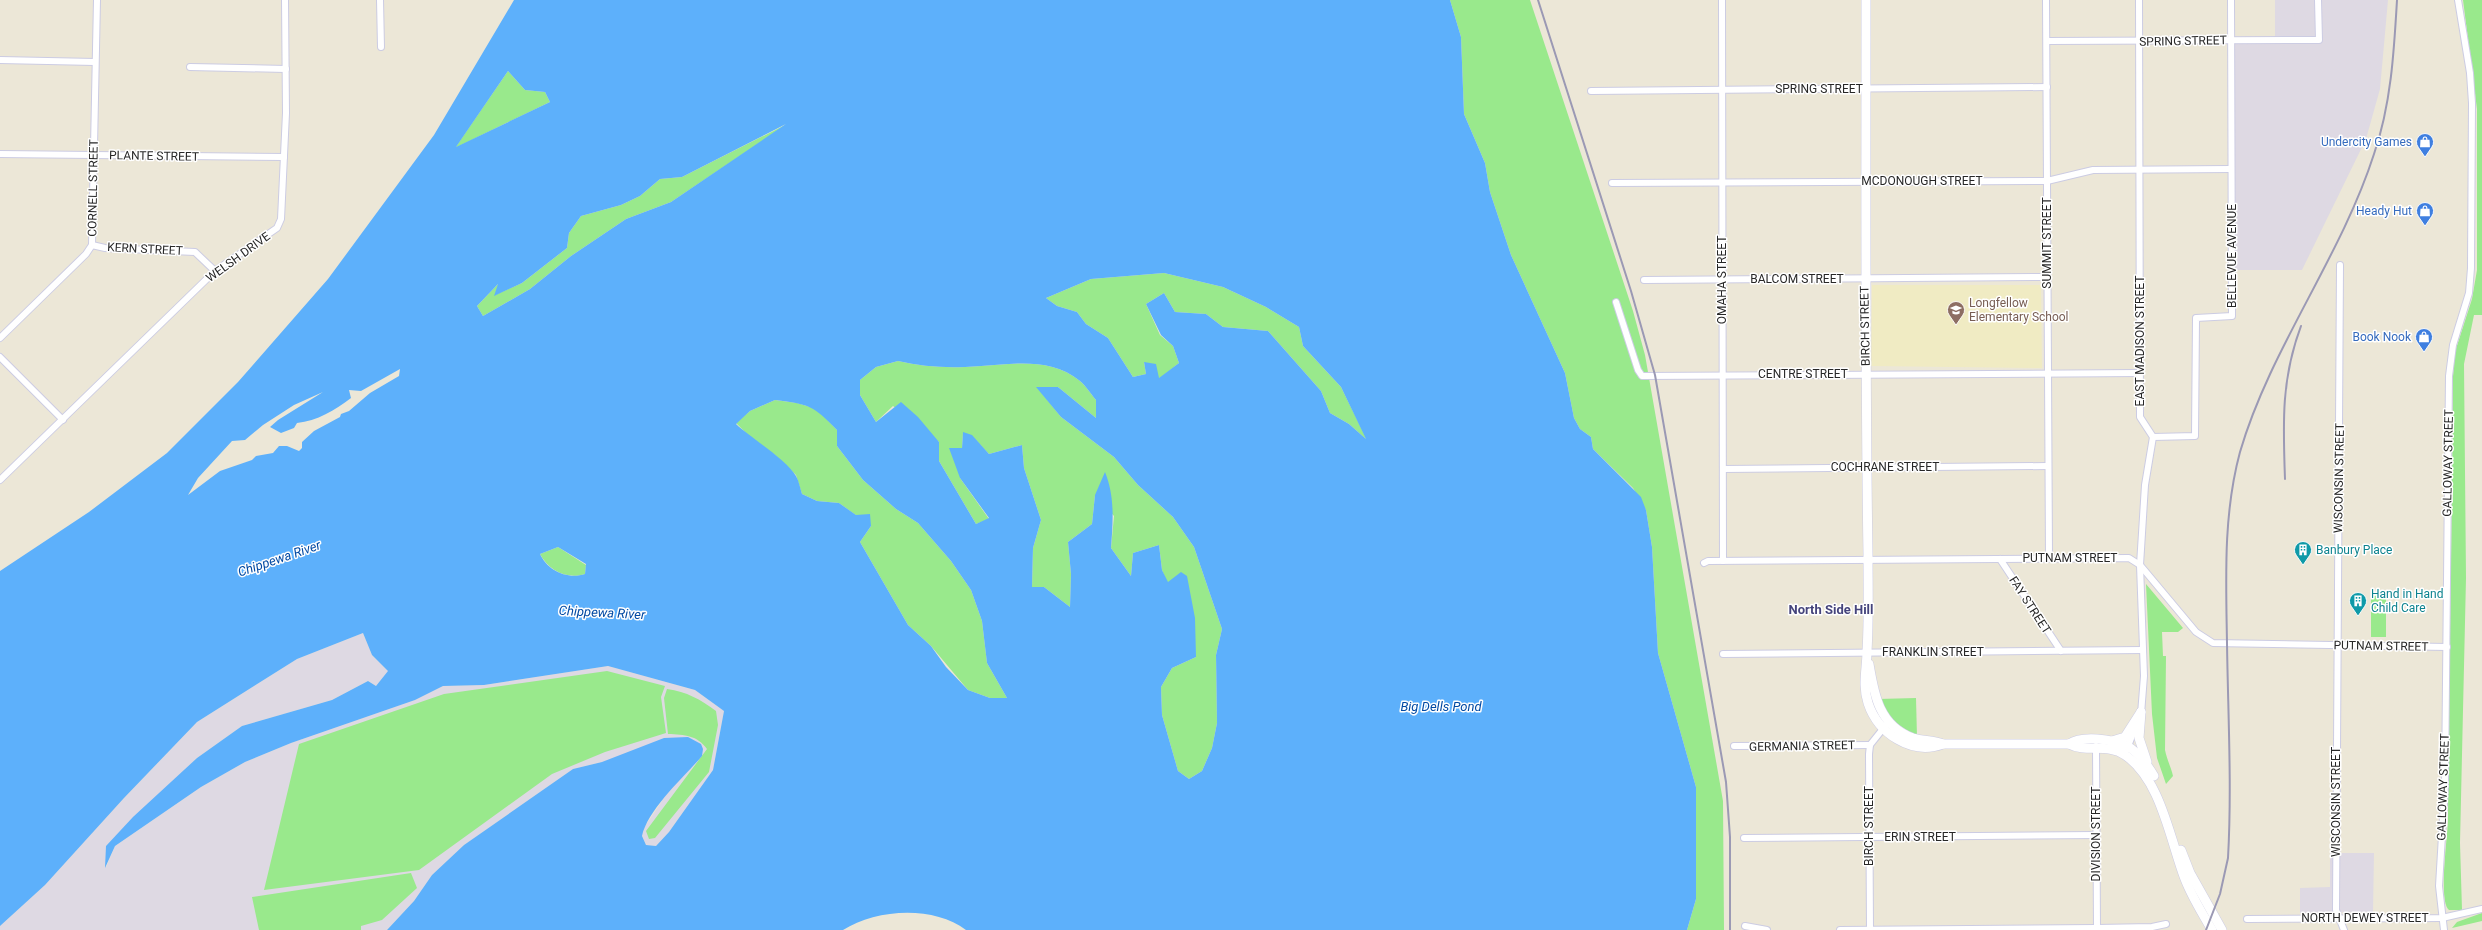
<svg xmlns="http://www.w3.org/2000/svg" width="2482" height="930" viewBox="0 0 2482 930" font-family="Roboto,sans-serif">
<rect width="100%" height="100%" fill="#ece7d7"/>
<g fill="#ded9e3">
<path d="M 2275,0 L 2388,0 L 2380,89 L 2366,139 L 2302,270 L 2232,270 L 2232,40 L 2275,40 Z"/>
<path d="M 363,633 L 372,655 L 389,671 L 376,686 L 368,681 L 332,700 L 242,726 L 197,758 L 106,846 L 106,867 L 115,846 L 201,787 L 245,762 L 291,743 L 415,700 L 443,686 L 484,685 L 608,666 L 695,690 L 724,711 L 713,770 L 669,832 L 656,846 L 646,845 L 642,836 L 643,829 L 662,801 L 602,762 L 573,769 L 464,845 L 432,875 L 414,901 L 387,930 L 0,930 L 0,926 L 45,885 L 124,798 L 197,722 L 297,659 Z"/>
<path d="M 2330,853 L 2374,853 L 2373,912 L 2300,913 L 2300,888 L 2330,887 Z"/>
</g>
<path fill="#f0ebc3" d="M 1872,285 L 2041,285 L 2042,368 L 1871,366 Z"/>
<g fill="#99e98c">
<path d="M 1450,0 L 1530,0 L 1633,311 L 1645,355 L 1723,801 L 1724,930 L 1687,930 L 1696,899 L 1696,787 L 1658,653 L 1652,547 L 1646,510 L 1633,488 L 1593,449 L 1591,437 L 1580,429 L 1574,418 L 1565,373 L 1511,255 L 1490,192 L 1485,163 L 1464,114 L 1461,37 Z"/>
<path d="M 2463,0 L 2482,0 L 2482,315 L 2474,315 L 2464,364 L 2466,578 L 2460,843 L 2462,910 L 2449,910 C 2438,902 2448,835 2448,819 C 2449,671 2452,524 2453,376 L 2455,352 L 2472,299 L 2477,270 L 2477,109 Z"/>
<path d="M 508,71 L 525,90 L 545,92 L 550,102 L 455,148 Z"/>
<path d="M 789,123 L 671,202 L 626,219 L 571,256 L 530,289 L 483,316 L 477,306 L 499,283 L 495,295 L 522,283 L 567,248 L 569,233 L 581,216 L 621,205 L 640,196 L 660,179 L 682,177 Z"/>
<path d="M 1164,273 L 1223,287 L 1266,307 L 1299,327 L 1303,346 L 1341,387 L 1367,440 L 1349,424 L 1330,413 L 1321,391 L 1268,331 L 1223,327 L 1206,314 L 1175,312 L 1164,293 L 1146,304 L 1160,335 L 1173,346 L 1179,363 L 1159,379 L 1144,362 L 1146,374 L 1133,377 L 1108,338 L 1086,324 L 1077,312 L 1057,306 L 1046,298 L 1091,279 Z"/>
<path d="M 898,361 C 920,366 941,368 965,367 C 1003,366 1047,354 1080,381 C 1086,386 1091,394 1096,400 L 1096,418 L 1058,387 L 1037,387 L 1061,417 L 1114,457 L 1138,485 L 1173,517 L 1194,547 L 1222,629 L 1216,655 L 1217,723 L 1212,748 L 1202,771 L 1189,779 L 1178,771 L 1162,715 L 1161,687 L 1172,668 L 1196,657 L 1162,570 L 1159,545 L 1133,553 L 1131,576 L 1111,548 L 1114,516 L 1095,495 L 1092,524 L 1068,542 L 1071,574 L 1070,607 L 1044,587 L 1032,587 L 1033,548 L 1041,520 L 1024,468 L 1022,445 L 989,454 L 972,436 L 963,433 L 960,478 L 989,519 L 976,524 L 939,461 L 939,442 L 893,406 L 876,422 L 860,395 L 860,380 L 876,367 Z"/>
<path d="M 775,400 L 797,403 L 817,409 L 837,430 L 837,446 L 863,480 L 896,509 L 918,523 L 951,561 L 971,590 L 982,621 L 987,663 L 1007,698 L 990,698 L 968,690 L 931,646 L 908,625 L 860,542 L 871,526 L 839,503 L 817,501 L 802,494 L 796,475 L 775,455 L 752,439 L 736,423 L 750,411 Z"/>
<path d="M 558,547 L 586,565 L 585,574 C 567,580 548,570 540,554 Z"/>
<path d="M 2146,584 L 2183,628 L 2178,632 L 2162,632 L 2163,656 L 2166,656 L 2165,750 C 2167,760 2171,767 2173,776 L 2166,784 L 2157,758 L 2152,714 Z"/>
<path d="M 2386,595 L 2386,637 L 2371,637 L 2371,596 Z"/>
<path d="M 607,671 L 665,686 L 661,697 L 666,733 L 605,752 L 552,774 L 419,870 L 264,890 L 299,744 L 444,694 Z"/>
<path d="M 667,689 C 687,692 700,699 716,711 L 718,725 L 709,772 L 655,838 L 649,839 L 646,831 L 707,749 C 697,735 685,735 668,734 L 664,698 Z"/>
<path d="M 1916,698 L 1917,737 L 1890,719 L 1878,699 Z"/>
<path d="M 411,873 L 417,888 L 382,920 L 361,926 L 361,930 L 259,930 L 252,897 Z"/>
<path d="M 2482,913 L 2482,921 L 2452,928 L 2457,922 Z"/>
</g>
<path fill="#5db0fb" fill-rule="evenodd" d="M 514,0 L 1450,0 L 1461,37 L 1464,114 L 1485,163 L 1490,192 L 1511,255 L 1565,373 L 1574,418 L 1580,429 L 1591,437 L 1593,449 L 1641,497 L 1646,510 L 1652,547 L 1658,653 L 1696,787 L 1696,899 L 1687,930 L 966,930 C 933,905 876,909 843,930 L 387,930 L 414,901 L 432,875 L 464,845 L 573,769 L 602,762 L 664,738 L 688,737 L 701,744 L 703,749 L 702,756 C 684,777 648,809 642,836 L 646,845 L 656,846 L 669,832 L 713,770 L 724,711 L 695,690 L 608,666 L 484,685 L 443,686 L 415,700 L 291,743 L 245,762 L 201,787 L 115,846 L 105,868 L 106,846 L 133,817 L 197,758 L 242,726 L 332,700 L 368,681 L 376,686 L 388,671 L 372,655 L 363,633 L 297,659 L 197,722 L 124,798 L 45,885 L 0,926 L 0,571 L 89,512 L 167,453 L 238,382 L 328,279 L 434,135 ZM 508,71 L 525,90 L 545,92 L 550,102 L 456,147 ZM 786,124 L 671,202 L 626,219 L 571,256 L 530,289 L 483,316 L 477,306 L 498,284 L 494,296 L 522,283 L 567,248 L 569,233 L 581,216 L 621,205 L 640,196 L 660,179 L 682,177 ZM 1164,273 L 1223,287 L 1266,307 L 1299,327 L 1303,346 L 1341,387 L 1366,439 L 1349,424 L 1330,413 L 1321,391 L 1268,331 L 1223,327 L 1206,314 L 1175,312 L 1164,293 L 1146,304 L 1161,335 L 1173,346 L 1179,363 L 1159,378 L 1156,364 L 1144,362 L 1146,374 L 1133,377 L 1108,338 L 1086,324 L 1077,312 L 1057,306 L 1046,298 L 1091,279 ZM 898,361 C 920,366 941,368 965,367 C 1003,366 1047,354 1080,381 C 1086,386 1091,394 1096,400 L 1096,418 L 1058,387 L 1036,387 L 1061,417 L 1114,457 L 1138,485 L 1173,517 L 1194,547 L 1222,629 L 1216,655 L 1217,723 L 1212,748 L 1202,771 L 1189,779 L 1178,771 L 1162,715 L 1161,687 L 1172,668 L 1196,657 L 1195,618 L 1187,576 L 1181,572 L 1168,582 L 1162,570 L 1159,545 L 1133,553 L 1131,576 L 1111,548 C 1113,521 1115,497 1105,472 L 1095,495 L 1092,524 L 1068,542 L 1071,574 L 1070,607 L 1044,587 L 1032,587 L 1033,548 L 1041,520 L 1024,468 L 1022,445 L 989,454 L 972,435 L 963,432 L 962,448 L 949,448 L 960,478 L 989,518 L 976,524 L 939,461 L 939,442 L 918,417 L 901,402 L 876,422 L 860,395 L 860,380 L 876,367 ZM 400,369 L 399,376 L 370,393 L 349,411 L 341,414 L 340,417 L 314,431 L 302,442 L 302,448 L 299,451 L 287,446 L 279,446 L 273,453 L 256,456 L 252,460 L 220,471 L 188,495 L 198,478 L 232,441 L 245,440 L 263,425 L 294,405 L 323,392 L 278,420 L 270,427 L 281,433 L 294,428 L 297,423 C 317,421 335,410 351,398 L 349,390 L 361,391 ZM 775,400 C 809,404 814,406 837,430 L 837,446 L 863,480 L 896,509 L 918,523 L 951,561 L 971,590 L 982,621 L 987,663 L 1007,698 L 990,698 L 968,690 L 946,667 L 931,646 L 908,625 L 860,542 L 871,526 L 870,514 L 856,515 L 839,503 L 817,501 L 802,494 C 800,488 799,481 796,476 C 787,460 751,438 736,424 L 750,411 ZM 558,547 L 586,564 L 585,574 C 567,580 547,570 540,554 Z"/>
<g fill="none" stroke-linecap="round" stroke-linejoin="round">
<defs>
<g id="minor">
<path d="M 380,0 L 381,47"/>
<path d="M 1722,0 L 1723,561"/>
<path d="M 2046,0 L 2049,558"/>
<path d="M 2139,0 L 2140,417 L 2153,437 L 2145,485 L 2140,565 L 2144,676 L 2141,714"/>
<path d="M 2047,41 L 2319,40 L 2318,0"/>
<path d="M 0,60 L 95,62"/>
<path d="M 190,67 L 286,69"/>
<path d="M 1591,91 L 2047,87"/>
<path d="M 0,154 L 284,157"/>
<path d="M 1612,183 L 2047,181 L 2093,170 L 2231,169"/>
<path d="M 92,245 L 105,248 L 195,252 L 215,271"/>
<path d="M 2340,265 L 2336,910 L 2344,930"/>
<path d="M 1644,280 L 2046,277"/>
<path d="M 1616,302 L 1638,370 L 1642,376 L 2139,373"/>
<path d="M 0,338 L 86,254 L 92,245 L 97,0"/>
<path d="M 0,357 L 63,420"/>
<path d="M 2153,437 L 2195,436 L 2196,318 L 2232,316 L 2231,0"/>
<path d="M 1723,469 L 2047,466"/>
<path d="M 0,480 L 215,271 L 277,228 L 281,219 L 286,113 L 285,0"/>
<path d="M 2000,559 L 2061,651"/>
<path d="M 1704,563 L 1708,561 L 2129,558 L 2140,565 L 2196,632 L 2213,643 L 2447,647"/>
<path d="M 1723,654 L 2143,650"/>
<path d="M 1734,746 L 1870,745"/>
<path d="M 2096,746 L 2097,928"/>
<path d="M 2127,749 L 2135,728"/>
<path d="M 1744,838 L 2096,835"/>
<path d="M 2247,919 L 2442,918 L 2482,909"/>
<path d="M 1745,926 L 1767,930"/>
<path d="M 1840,930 L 2097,928 L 2152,927 L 2166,924"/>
<path d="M 1870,930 L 1869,754 L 1870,745 L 1886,725"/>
<path d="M 2444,930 L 2439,886 L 2445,785 L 2449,376 L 2453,345 L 2469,293 L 2471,268 L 2472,103 L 2470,73 L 2458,0"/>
</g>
<g id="secondary">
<path d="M 1866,0 C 1866,185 1865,370 1868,554 C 1868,586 1869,619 1867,651 C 1867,668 1862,685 1868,703 C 1878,733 1911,756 1943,744 L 2069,744 C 2086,753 2108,743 2125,755 C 2161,779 2170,840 2185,879 C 2192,897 2202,913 2212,930"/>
<path d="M 1869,664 C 1874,694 1879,726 1913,738 C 1923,741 1934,740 1943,744"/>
<path d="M 2141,712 L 2139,738 L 2147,762"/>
<path d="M 2112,741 L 2125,737 L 2141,712"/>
<path d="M 2069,744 C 2082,735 2112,739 2127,746 C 2137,751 2148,766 2154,776"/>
<path d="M 2181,850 L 2190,873 L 2222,930"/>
</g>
</defs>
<use href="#minor" stroke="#cccce3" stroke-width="8"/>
<use href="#secondary" stroke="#cccce3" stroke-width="10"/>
<use href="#minor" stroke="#fff" stroke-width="6"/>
<use href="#secondary" stroke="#fff" stroke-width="9"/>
<g stroke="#9b99b4" stroke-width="2">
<path d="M 1538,0 L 1631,291 L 1655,375 L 1726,782 L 1730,837 L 1730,930"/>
<path d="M 2285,479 C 2283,424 2281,379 2301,326"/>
<path d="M 2206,930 L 2220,894 L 2228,858 C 2232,787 2228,714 2227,643 C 2226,579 2223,515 2240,452 C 2270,349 2341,257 2374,154 C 2391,105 2394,52 2397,0"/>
</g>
</g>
<defs>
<symbol id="shop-pin" viewBox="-11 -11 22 30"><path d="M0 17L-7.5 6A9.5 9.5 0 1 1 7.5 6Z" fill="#3f7fe0" stroke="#fff"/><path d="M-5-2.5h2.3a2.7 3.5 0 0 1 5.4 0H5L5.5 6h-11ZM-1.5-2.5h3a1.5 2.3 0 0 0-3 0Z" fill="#fff"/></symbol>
<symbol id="school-pin" viewBox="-11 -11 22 30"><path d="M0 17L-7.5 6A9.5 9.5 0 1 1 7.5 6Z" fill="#8d6e63" stroke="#fff"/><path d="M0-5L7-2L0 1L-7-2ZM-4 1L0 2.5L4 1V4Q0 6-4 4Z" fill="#fff"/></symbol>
<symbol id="building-pin" viewBox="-11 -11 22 30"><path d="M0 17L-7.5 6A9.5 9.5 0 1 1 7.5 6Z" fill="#0f9aa8" stroke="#fff"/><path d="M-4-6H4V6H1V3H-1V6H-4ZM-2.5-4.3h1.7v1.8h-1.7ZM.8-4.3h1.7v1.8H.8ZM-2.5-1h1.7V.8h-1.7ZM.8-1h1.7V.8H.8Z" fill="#fff"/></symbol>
</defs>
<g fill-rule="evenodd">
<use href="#shop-pin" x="2415" y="132" width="20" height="27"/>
<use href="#shop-pin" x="2415" y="201" width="20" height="27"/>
<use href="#school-pin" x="1946" y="300" width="20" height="27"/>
<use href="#shop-pin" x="2414" y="327" width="20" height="27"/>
<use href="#building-pin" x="2293" y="540" width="20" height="27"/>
<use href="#building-pin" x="2348" y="591" width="20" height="27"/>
</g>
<g text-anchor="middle" stroke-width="3" stroke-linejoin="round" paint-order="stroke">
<g font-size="12" fill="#272727" stroke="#fff">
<text transform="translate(2183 41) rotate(-1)" y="4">SPRING STREET</text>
<text x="1819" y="93">SPRING STREET</text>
<text transform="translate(154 156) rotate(1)" y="4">PLANTE STREET</text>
<text x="1922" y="185">MCDONOUGH STREET</text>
<text transform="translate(93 188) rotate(-89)" y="4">CORNELL STREET</text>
<text transform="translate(2047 243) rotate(-90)" y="4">SUMMIT STREET</text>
<text transform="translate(145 249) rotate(3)" y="4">KERN STREET</text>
<text transform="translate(2232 256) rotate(-90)" y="4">BELLEVUE AVENUE</text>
<text transform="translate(238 257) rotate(-36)" y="4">WELSH DRIVE</text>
<text x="1797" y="283">BALCOM STREET</text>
<text transform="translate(1722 280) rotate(-90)" y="4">OMAHA STREET</text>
<text transform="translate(1865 326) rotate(-91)" y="4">BIRCH STREET</text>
<text transform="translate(2140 341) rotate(-90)" y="4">EAST MADISON STREET</text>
<text x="1803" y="378">CENTRE STREET</text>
<text transform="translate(2448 463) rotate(-89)" y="4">GALLOWAY STREET</text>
<text x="1885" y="471">COCHRANE STREET</text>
<text transform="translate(2339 478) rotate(-89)" y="4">WISCONSIN STREET</text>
<text x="2070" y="562">PUTNAM STREET</text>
<text transform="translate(2030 605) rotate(57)" y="4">FAY STREET</text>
<text transform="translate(2381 646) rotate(1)" y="4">PUTNAM STREET</text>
<text x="1933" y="656">FRANKLIN STREET</text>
<text transform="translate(1802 746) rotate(-1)" y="4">GERMANIA STREET</text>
<text transform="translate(2443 787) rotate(-88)" y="4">GALLOWAY STREET</text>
<text transform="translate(2336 802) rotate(-90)" y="4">WISCONSIN STREET</text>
<text transform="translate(1869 826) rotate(-90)" y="4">BIRCH STREET</text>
<text transform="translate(2096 834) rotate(-90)" y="4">DIVISION STREET</text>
<text x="1920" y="841">ERIN STREET</text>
<text x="2365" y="922">NORTH DEWEY STREET</text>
</g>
<g font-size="12" fill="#366cbe" stroke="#fff" text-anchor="end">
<text x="2412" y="146">Undercity Games</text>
<text x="2412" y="215">Heady Hut</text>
<text x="2411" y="341">Book Nook</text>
</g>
<g font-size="12" fill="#785e54" stroke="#fff" text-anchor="start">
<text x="1969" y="307">Longfellow<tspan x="1969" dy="14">Elementary School</tspan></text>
</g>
<g font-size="12" fill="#0d838f" stroke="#fff" text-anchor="start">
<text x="2316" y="554">Banbury Place</text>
<text x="2371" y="598">Hand in Hand<tspan x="2371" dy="14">Child Care</tspan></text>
</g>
<g font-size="13" font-style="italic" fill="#0049a3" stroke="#fff">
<text transform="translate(279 558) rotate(-19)" y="5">Chippewa River</text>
<text transform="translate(602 612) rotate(3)" y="5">Chippewa River</text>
<text x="1441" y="711">Big Dells Pond</text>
</g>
<g font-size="13" font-weight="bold" fill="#45447c" stroke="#fff">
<text x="1831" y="614">North Side Hill</text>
</g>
</g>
</svg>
